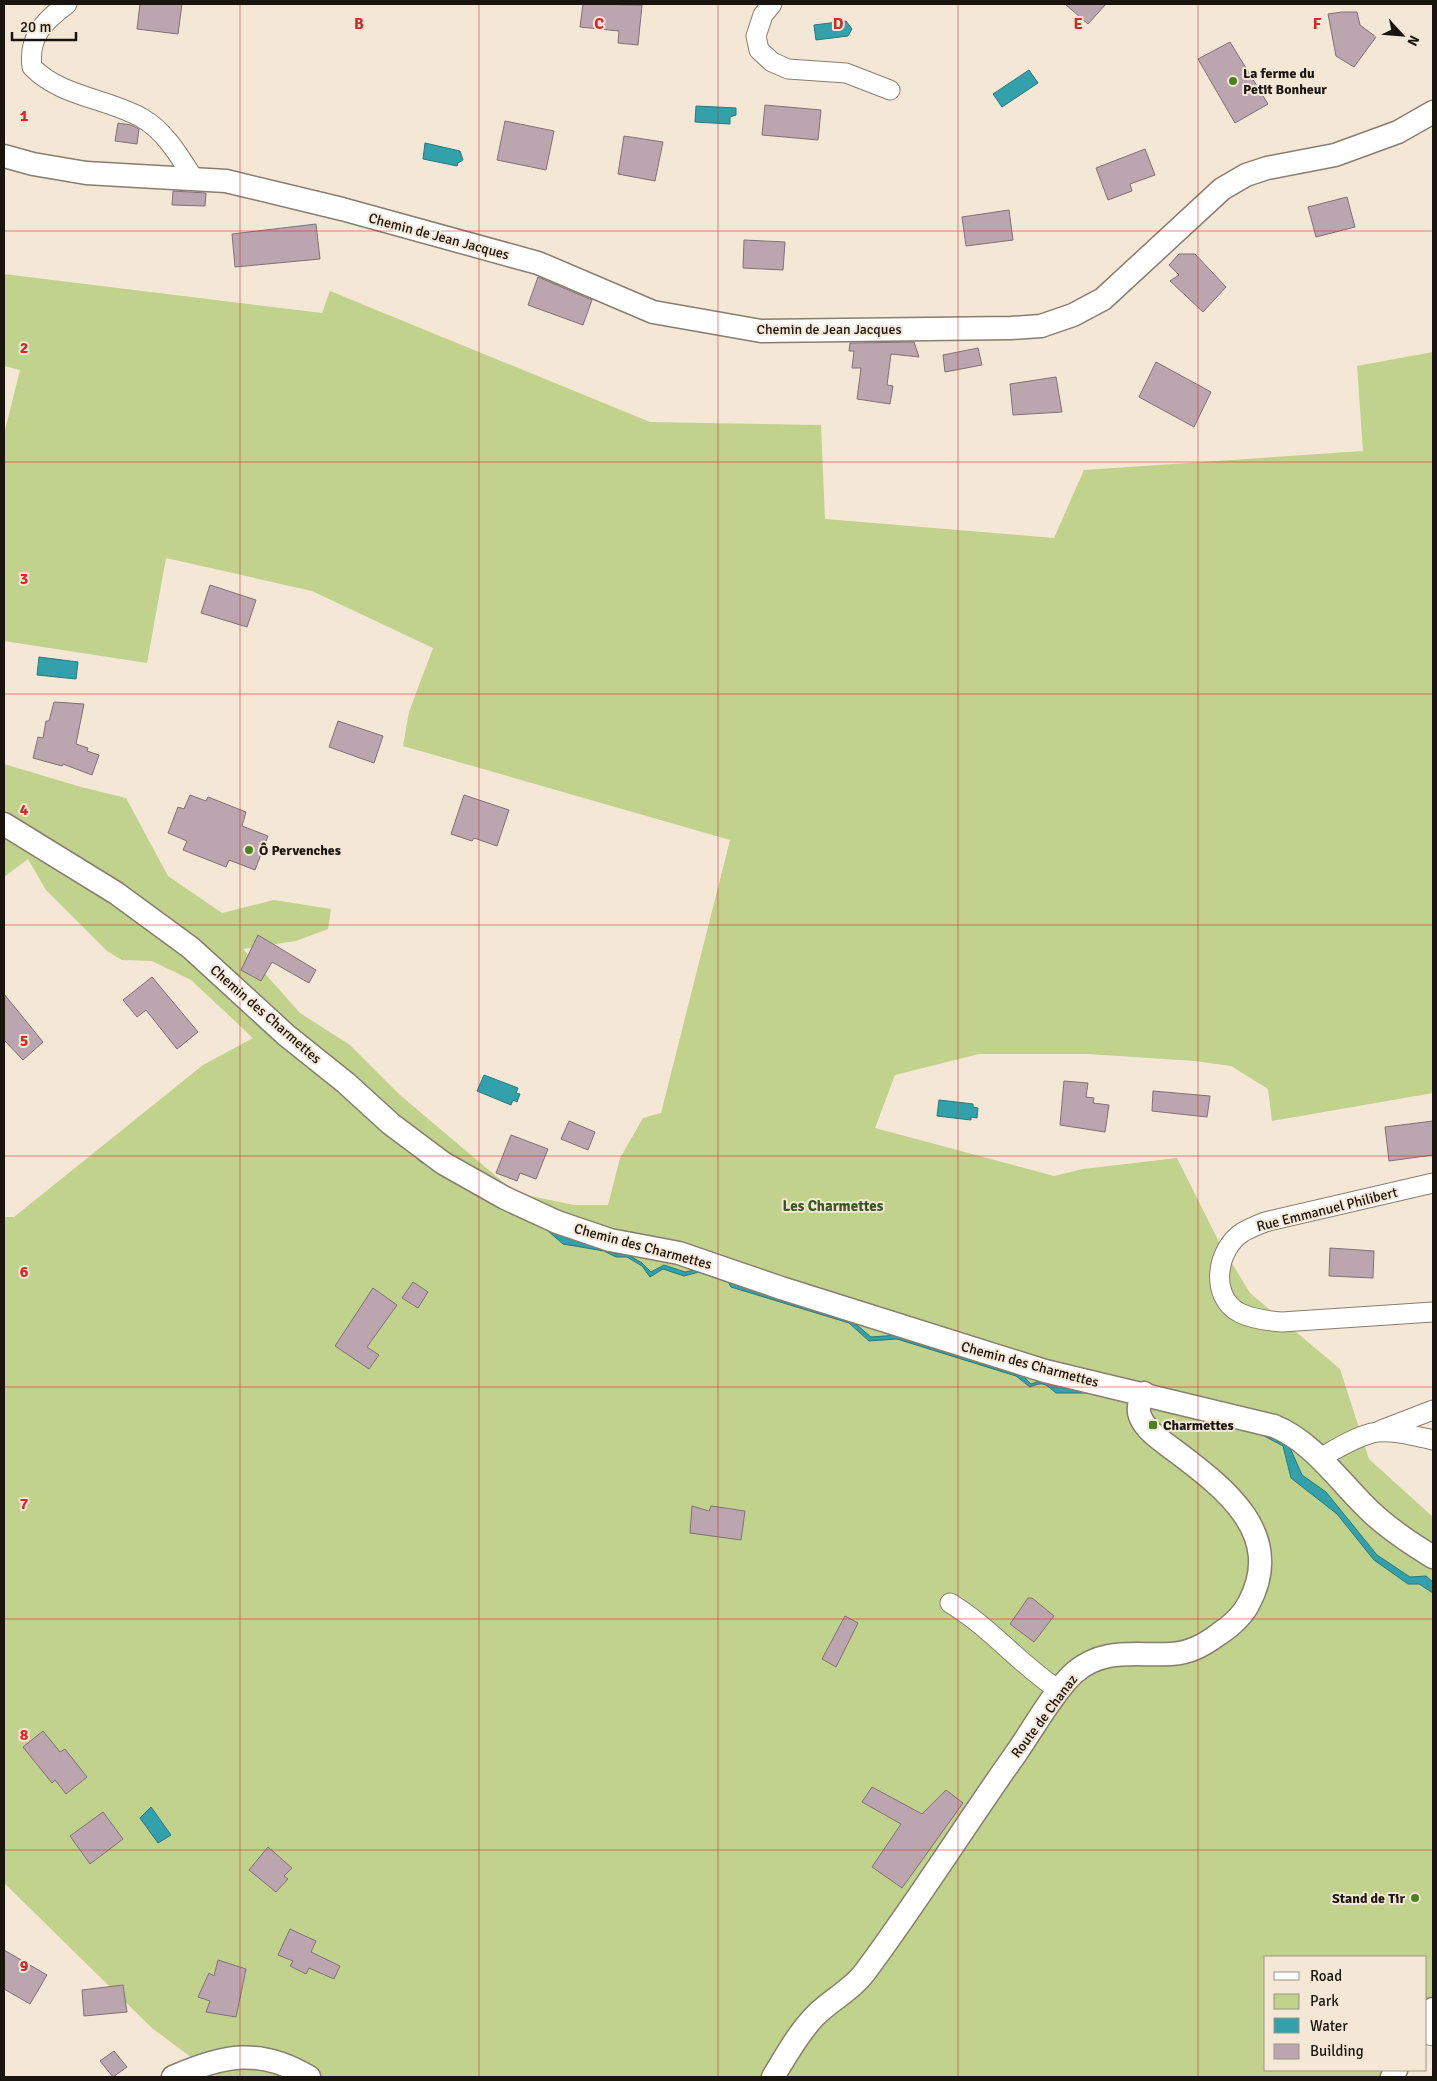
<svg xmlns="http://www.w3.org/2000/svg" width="1437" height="2081" viewBox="0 0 1437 2081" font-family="Signika,sans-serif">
<rect width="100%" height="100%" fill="#f4e7d6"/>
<path fill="#c0d28b" d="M 4,274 L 322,313 L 330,291 L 650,422 L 821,425 L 825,519 L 1054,538 L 1084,470 L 1363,451 L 1357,366 L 1433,352 L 1433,1093 L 1272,1121 L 1268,1089 L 1231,1066 L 1195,1061 L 1088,1054 L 979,1054 L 895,1075 L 875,1128 L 1054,1176 L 1083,1169 L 1177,1158 L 1219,1242 L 1250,1293 L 1340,1369 L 1369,1459 L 1433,1517 L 1433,1995 L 1426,2008 L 1426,1957 L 1266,1957 L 1266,2070 L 1390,2070 L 1386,2077 L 218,2077 L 153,2029 L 4,1883 L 4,1217 L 14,1217 L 203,1065 L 253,1038 L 191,980 L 152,961 L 122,960 L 107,951 L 46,890 L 28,859 L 4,877 L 4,764 L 81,787 L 126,798 L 168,876 L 222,913 L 274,900 L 331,909 L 328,929 L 296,941 L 243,949 L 300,1013 L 350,1045 L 400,1095 L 516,1193 L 574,1205 L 608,1205 L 620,1158 L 643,1118 L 661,1113 L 730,840 L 403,746 L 409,712 L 433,648 L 312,591 L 166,558 L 147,663 L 4,641 L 4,434 L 20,370 L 4,366 Z"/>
<g fill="#32a1ac" stroke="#2a777d">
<path d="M 846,21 L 852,29 L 848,36 L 816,40 L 814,25 Z"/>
<path d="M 1029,70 L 1038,83 L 1002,107 L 993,94 Z"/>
<path d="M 696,106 L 736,108 L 736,115 L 730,117 L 730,124 L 695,122 Z"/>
<path d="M 425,143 L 460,151 L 463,160 L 458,163 L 457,166 L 423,159 Z"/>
<path d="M 39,657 L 78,662 L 76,679 L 37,675 Z"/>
<path d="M 484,1075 L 518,1088 L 516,1093 L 520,1094 L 517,1102 L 513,1100 L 511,1105 L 477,1091 Z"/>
<path d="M 939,1100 L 973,1104 L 973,1107 L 978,1108 L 977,1118 L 971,1117 L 971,1120 L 937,1116 Z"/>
<path d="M 399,1142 L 543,1222 L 567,1238 L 605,1247 L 616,1254 L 627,1254 L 642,1263 L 651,1272 L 664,1265 L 685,1272 L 699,1269 L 732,1279 L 733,1284 L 851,1320 L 871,1337 L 899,1335 L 1022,1375 L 1031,1384 L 1045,1379 L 1113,1398 L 1087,1393 L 1056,1393 C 1045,1384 1044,1381 1030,1387 L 1016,1376 L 897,1339 L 869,1341 L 849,1323 L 731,1287 L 728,1282 L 699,1272 L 684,1276 L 663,1269 L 650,1277 L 642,1266 L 627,1257 L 616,1257 L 604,1251 L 563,1244 L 540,1224 L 421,1162 Z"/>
<path d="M 1176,1409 L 1221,1422 L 1253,1427 L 1287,1441 L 1302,1475 L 1326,1492 L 1377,1555 L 1410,1577 L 1426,1576 L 1433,1582 L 1433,1593 L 1419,1584 L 1408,1584 L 1374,1560 L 1337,1514 L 1291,1478 L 1283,1446 L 1253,1430 L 1230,1427 L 1176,1413 Z"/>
<path d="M 151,1807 L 171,1835 L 158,1843 L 140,1818 Z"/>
</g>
<g fill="#bba6af" stroke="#826f77">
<path d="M 140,4 L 182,4 L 178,34 L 137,29 Z"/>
<path d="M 583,4 L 642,5 L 638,45 L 618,43 L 619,31 L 580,27 Z"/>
<path d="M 1065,4 L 1106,4 L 1088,24 Z"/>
<path d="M 1342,12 L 1357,12 L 1360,25 L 1376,37 L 1354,67 L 1336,56 L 1328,14 Z"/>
<path d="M 1230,42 L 1268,104 L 1235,123 L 1198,59 Z"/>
<path d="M 765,105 L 821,110 L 818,140 L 762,135 Z"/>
<path d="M 505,121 L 554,131 L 546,170 L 497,160 Z"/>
<path d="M 118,123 L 131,125 L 139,129 L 137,144 L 115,141 Z"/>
<path d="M 624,136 L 663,142 L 655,181 L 618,174 Z"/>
<path d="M 1145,149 L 1155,175 L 1130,184 L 1132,191 L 1108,200 L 1096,168 Z"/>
<path d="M 173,191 L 206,193 L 205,206 L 172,205 Z"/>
<path d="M 1347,197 L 1355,227 L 1316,237 L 1308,207 Z"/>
<path d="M 1009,210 L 1013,240 L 966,246 L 962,217 Z"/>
<path d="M 316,224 L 320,259 L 235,267 L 232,234 Z"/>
<path d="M 744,240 L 785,242 L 783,270 L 743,268 Z"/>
<path d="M 1179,254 L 1195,254 L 1226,287 L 1203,312 L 1170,281 L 1179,275 L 1169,265 Z"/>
<path d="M 538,277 L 592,300 L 583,325 L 528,305 Z"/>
<path d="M 914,342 L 919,357 L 891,354 L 887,385 L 893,386 L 890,404 L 857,399 L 861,368 L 852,368 L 854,351 L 849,351 L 850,343 Z"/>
<path d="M 978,348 L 982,365 L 945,372 L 943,355 Z"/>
<path d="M 1156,362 L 1211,392 L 1194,427 L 1139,397 Z"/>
<path d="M 1056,377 L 1062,412 L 1013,415 L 1010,384 Z"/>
<path d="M 210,585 L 256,600 L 247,627 L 201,613 Z"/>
<path d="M 54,702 L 84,704 L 76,744 L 88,748 L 87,751 L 99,755 L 92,775 L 63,764 L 62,766 L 33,758 L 38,737 L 43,738 L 46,721 L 49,721 Z"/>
<path d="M 338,721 L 383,736 L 374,763 L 329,747 Z"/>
<path d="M 190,795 L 206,801 L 208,797 L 246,812 L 242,826 L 268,836 L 255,870 L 229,860 L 226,867 L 183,850 L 187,841 L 168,833 L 178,807 L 184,809 Z"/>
<path d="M 464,795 L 509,810 L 497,846 L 474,838 L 472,841 L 451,834 Z"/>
<path d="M 258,935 L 316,970 L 309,983 L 272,962 L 261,981 L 241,970 Z"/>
<path d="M 152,977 L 198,1032 L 177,1049 L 146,1010 L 137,1017 L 123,1000 Z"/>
<path d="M 4,994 L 43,1042 L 23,1060 L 4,1040 Z"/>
<path d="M 1064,1081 L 1088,1083 L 1086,1097 L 1094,1098 L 1093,1103 L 1109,1105 L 1105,1132 L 1060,1125 Z"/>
<path d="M 1153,1091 L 1210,1096 L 1207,1117 L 1152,1111 Z"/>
<path d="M 569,1121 L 595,1132 L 588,1150 L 561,1139 Z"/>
<path d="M 1433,1121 L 1433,1155 L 1389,1161 L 1385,1127 Z"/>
<path d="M 511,1135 L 548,1149 L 536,1179 L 520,1173 L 517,1181 L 496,1173 Z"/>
<path d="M 1330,1248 L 1374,1251 L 1373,1278 L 1329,1276 Z"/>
<path d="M 413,1282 L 428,1292 L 418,1308 L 402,1298 Z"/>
<path d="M 373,1288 L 397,1305 L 367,1347 L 379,1355 L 369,1369 L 335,1346 Z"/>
<path d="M 692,1506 L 709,1511 L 711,1506 L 745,1511 L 741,1540 L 690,1533 Z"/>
<path d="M 1028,1598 L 1032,1598 L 1054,1616 L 1034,1642 L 1010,1624 Z"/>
<path d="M 845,1616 L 858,1623 L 836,1667 L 822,1659 Z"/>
<path d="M 43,1731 L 60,1752 L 65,1749 L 87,1777 L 66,1794 L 55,1780 L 52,1783 L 23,1747 Z"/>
<path d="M 872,1787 L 922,1814 L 946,1790 L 963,1803 L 902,1888 L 872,1867 L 901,1824 L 862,1802 Z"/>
<path d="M 103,1812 L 123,1839 L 90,1864 L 70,1836 Z"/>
<path d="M 268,1847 L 292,1868 L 284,1876 L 288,1879 L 276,1892 L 249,1870 Z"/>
<path d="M 290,1929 L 316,1941 L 311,1952 L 340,1966 L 334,1979 L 309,1968 L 306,1974 L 290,1966 L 293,1961 L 278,1955 Z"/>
<path d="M 4,1950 L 47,1975 L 30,2004 L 4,1989 Z"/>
<path d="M 218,1960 L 246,1969 L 236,2017 L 206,2012 L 210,2001 L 198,1997 L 209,1973 L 214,1976 Z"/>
<path d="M 123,1985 L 127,2012 L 84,2016 L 82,1990 Z"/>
<path d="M 114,2051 L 127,2067 L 113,2077 L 100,2061 Z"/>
</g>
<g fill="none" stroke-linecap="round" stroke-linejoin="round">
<defs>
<g id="minor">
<path d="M 67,4 C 44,21 28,37 32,67 C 61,97 107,98 142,118 C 165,131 180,157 194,179"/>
<path d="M 772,4 L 763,15 L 756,36 L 759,50 L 772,62 L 788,69 L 846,73 L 890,90"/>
<path d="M 1433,1183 L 1265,1222 C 1258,1225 1250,1228 1243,1232 C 1216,1249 1209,1297 1240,1313 C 1253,1319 1268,1321 1282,1322 L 1433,1312"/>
<path d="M 1381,1430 L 1433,1410"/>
<path d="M 1320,1458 C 1336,1449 1353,1438 1372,1433 C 1390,1429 1415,1436 1433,1440"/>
<path d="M 950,1603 C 990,1627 1020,1665 1060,1691"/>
<path d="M 1426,2034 L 1433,2036"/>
</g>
<g id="tertiary">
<path d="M 4,156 L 33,164 L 86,173 L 226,181 L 342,209 L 538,263 L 653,312 L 761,331 L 1011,328 L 1041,326 L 1073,315 L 1103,299 L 1222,189 L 1246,175 L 1267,168 L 1335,155 L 1398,132 L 1433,112"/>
<path d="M 4,824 L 116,893 L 191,948 L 286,1035 L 346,1083 L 391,1124 L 443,1163 L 505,1198 L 557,1222 L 610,1240 L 679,1253 L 781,1288 L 1045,1371 L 1274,1426 C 1313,1442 1338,1480 1368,1509 C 1387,1528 1410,1543 1433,1557"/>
<path d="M 1426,2022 L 1433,2009"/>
<path d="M 173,2077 C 223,2055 259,2047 309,2077"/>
<path d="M 773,2077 C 786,2056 797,2035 814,2017 C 829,2001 852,1990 865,1972 C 918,1901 965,1825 1017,1752 C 1032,1730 1055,1690 1074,1673 C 1103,1647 1136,1656 1171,1654 C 1190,1653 1204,1645 1219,1634 C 1231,1626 1243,1615 1249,1603 C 1286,1533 1223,1487 1174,1450 C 1162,1441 1145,1430 1140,1416 C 1137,1408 1140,1400 1144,1393"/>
<path d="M 1392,2077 L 1396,2070"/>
</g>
</defs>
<use href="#minor" stroke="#887d6e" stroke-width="21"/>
<use href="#tertiary" stroke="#887d6e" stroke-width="25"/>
<use href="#minor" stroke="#fff" stroke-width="19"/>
<use href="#tertiary" stroke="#fff" stroke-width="22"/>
</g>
<path fill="none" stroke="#d62828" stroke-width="1" stroke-opacity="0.55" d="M 240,4 L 240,2077M 479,4 L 479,2077M 718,4 L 718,2077M 958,4 L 958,2077M 1198,4 L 1198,2077M 4,231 L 1433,231M 4,462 L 1433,462M 4,694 L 1433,694M 4,925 L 1433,925M 4,1156 L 1433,1156M 4,1387 L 1433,1387M 4,1619 L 1433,1619M 4,1850 L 1433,1850"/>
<g fill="#498320" stroke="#f4e7d6" stroke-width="2">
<circle cx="1233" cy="81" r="5"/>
<circle cx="249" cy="850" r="5"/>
<rect x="1148" y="1420" width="10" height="10" rx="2.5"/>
<circle cx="1415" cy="1898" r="5"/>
</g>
<g text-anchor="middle" stroke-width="4" stroke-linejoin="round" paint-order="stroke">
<g font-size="14" font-weight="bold" fill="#19140e" stroke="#f4e7d6" text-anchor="start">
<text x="1243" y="78">La ferme du<tspan x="1243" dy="16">Petit Bonheur</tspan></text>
<text x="259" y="855">Ô Pervenches</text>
<text x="1163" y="1430">Charmettes</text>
<text x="1405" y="1903" text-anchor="end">Stand de Tir</text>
</g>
<g font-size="14" fill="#19140e" stroke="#f4e7d6">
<text transform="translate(439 236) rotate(15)" y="5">Chemin de Jean Jacques</text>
<text x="829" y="334">Chemin de Jean Jacques</text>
<text transform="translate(266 1014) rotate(41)" y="5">Chemin des Charmettes</text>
<text transform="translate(1327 1209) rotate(-14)" y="5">Rue Emmanuel Philibert</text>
<text transform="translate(643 1246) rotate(15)" y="5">Chemin des Charmettes</text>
<text transform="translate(1030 1364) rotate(15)" y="5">Chemin des Charmettes</text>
<text transform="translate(1044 1716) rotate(-53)" y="5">Route de Chanaz</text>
</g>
<g font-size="15" font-weight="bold" fill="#345a1d" stroke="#f4e7d6">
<text x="833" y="1211">Les Charmettes</text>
</g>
</g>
<g font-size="16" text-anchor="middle" font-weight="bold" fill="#d62828" stroke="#f4e7d6" stroke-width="4" stroke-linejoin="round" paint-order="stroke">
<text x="359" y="29">B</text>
<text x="599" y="29">C</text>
<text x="838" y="29">D</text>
<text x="1078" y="29">E</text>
<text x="1317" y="29">F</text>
<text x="24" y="121">1</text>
<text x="24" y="353">2</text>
<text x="24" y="584">3</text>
<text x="24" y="815">4</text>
<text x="24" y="1046">5</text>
<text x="24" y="1277">6</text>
<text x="24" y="1509">7</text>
<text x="24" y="1740">8</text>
<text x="24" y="1971">9</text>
</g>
<rect width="1437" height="2081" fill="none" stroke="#19140e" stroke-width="10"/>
<rect x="1264" y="1956" width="162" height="115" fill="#f4e7d6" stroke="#9c9386"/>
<rect x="1274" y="1972" width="25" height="8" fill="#ffffff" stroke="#9c9386"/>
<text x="1310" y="1981" font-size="15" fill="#19140e">Road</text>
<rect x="1274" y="1994" width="25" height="15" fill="#c0d28b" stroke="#9c9386"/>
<text x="1310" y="2006" font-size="15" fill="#19140e">Park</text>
<rect x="1274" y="2018" width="25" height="15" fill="#32a1ac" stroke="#9c9386"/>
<text x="1310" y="2031" font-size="15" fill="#19140e">Water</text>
<rect x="1274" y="2044" width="25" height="15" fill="#bba6af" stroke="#9c9386"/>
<text x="1310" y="2056" font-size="15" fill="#19140e">Building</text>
<g transform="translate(1402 35) rotate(116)" stroke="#f4e7d6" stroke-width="4" paint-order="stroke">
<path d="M0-4L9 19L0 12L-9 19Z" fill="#19140e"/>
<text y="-8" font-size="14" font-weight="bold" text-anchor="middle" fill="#19140e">N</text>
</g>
<path d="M12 32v8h64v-8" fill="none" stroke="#19140e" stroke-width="2.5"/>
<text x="20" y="32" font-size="15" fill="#19140e" stroke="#f4e7d6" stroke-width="4" paint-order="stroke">20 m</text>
</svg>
